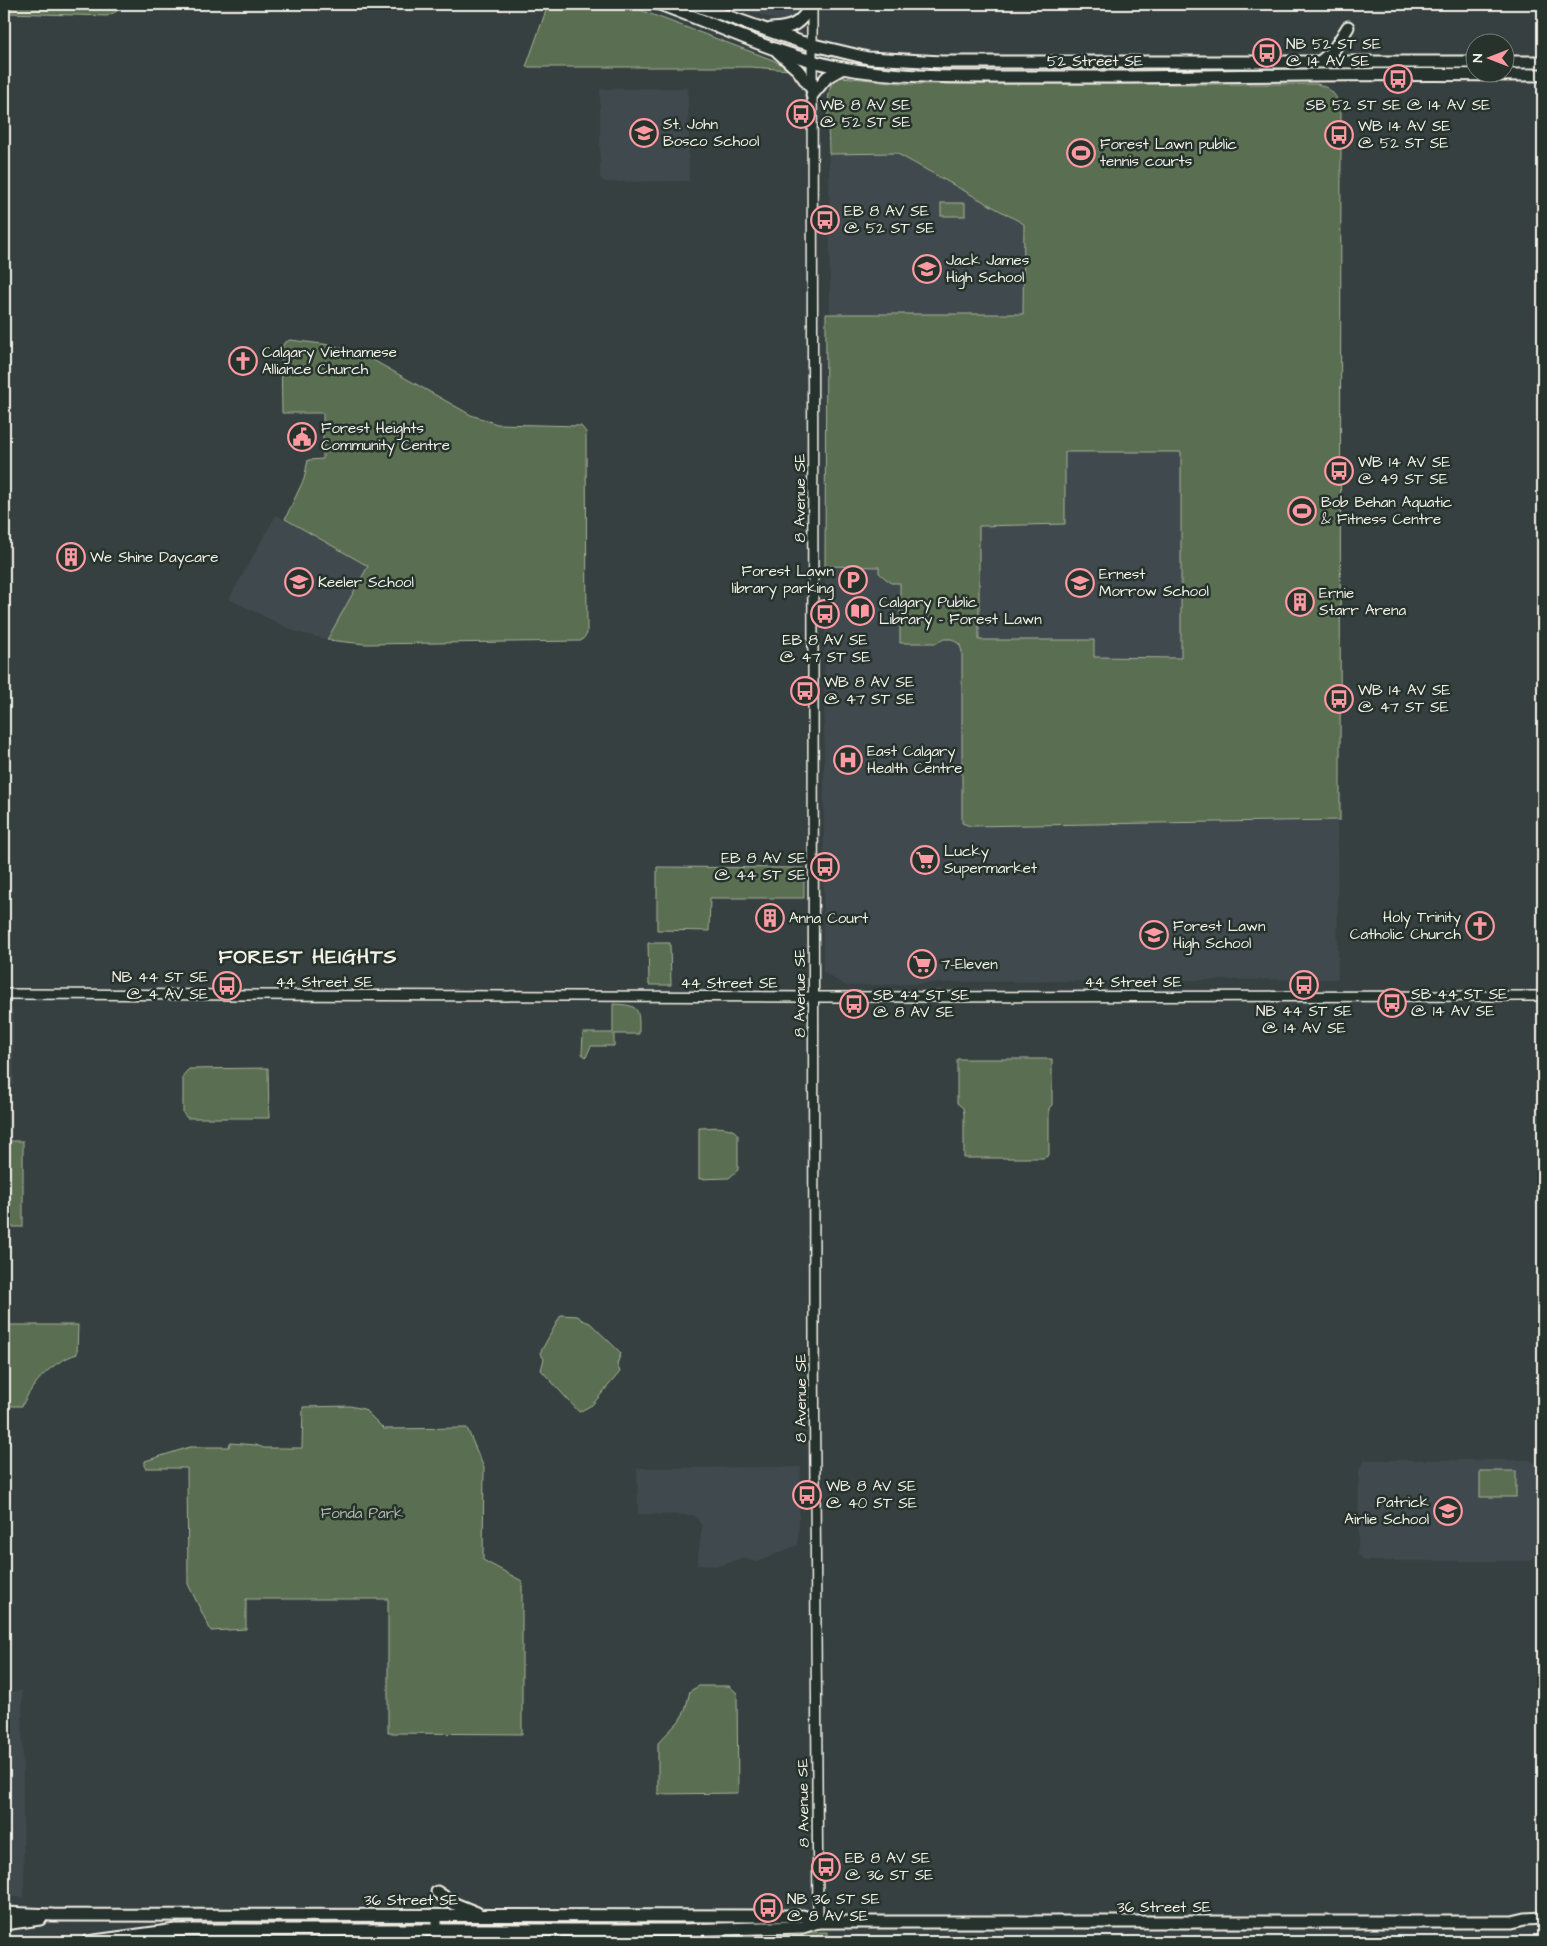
<svg xmlns="http://www.w3.org/2000/svg" width="1547" height="1946" viewBox="0 0 1547 1946" font-family="'Architects Daughter',sans-serif">
<rect width="100%" height="100%" fill="#364040"/>
<filter id="ink" filterUnits="userSpaceOnUse"><feTurbulence type="fractalNoise" baseFrequency=".02" numOctaves="2"/><feDisplacementMap in="SourceGraphic" scale="10" xChannelSelector="R" yChannelSelector="G"/><feConvolveMatrix kernelMatrix="1 2 1 2 8 2 1 2 1" color-interpolation-filters="sRGB"/></filter>
<g filter="url(#ink)">
<g fill="#41494d">
<path d="M 730,4 L 797,4 L 792,17 L 779,21 Z"/>
<path d="M 688,88 L 689,181 L 606,182 L 602,180 L 600,177 L 600,89 Z"/>
<path d="M 896,153 L 1024,224 L 1024,314 L 830,314 L 829,154 Z"/>
<path d="M 1064,452 L 1181,452 L 1182,658 L 1093,657 L 1094,641 L 979,640 L 979,525 L 1065,524 Z"/>
<path d="M 276,515 L 369,566 L 327,640 L 294,631 L 229,599 Z"/>
<path d="M 825,566 L 879,567 L 900,583 L 944,639 L 952,639 L 960,645 L 962,652 L 970,826 L 1337,820 L 1338,979 L 971,982 L 846,986 L 823,972 Z"/>
<path d="M 4,1008 L 13,1010 L 14,1084 L 4,1084 Z"/>
<path d="M 1365,1460 L 1531,1460 L 1537,1465 L 1537,1556 L 1530,1561 L 1364,1561 L 1358,1554 L 1359,1469 Z"/>
<path d="M 801,1467 L 798,1545 L 757,1562 L 742,1558 L 719,1566 L 697,1565 L 702,1526 L 694,1515 L 638,1514 L 637,1468 Z"/>
<path d="M 4,1691 L 22,1691 L 24,1898 L 4,1895 Z"/>
</g>
<g fill="#5a6e51" stroke="#a7b09c" fill-rule="evenodd">
<path d="M 16,4 L 120,4 L 117,11 L 107,16 L 8,13 Z"/>
<path d="M 553,4 L 624,4 L 773,60 L 790,70 L 751,67 L 526,67 L 548,5 Z"/>
<path d="M 842,77 L 910,84 L 1317,84 C 1334,89 1338,97 1341,114 L 1340,820 L 970,826 L 962,823 L 962,652 L 960,645 L 952,639 L 944,639 L 936,643 L 900,643 L 900,583 L 891,583 L 879,573 L 879,567 L 825,566 L 826,314 L 1023,314 L 1024,224 L 896,153 L 829,154 C 829,137 825,97 832,83 C 834,79 838,78 842,77 ZM 1065,452 L 1181,452 L 1181,658 L 1094,657 L 1094,640 L 979,640 L 979,526 L 1065,524 Z"/>
<rect x="941" y="203" width="24" height="13"/>
<path d="M 290,340 L 331,345 L 364,355 L 471,415 L 497,424 L 581,426 L 586,432 L 587,634 L 581,641 L 365,644 L 327,640 L 368,566 L 285,519 L 304,479 L 308,460 L 323,459 L 323,413 L 282,413 L 281,350 L 284,343 Z"/>
<path d="M 657,867 L 804,868 L 804,898 L 710,898 L 709,931 L 657,930 Z"/>
<path d="M 648,943 L 670,943 L 671,985 L 649,985 Z"/>
<path d="M 613,1004 C 640,1005 639,1008 639,1034 L 614,1034 L 614,1046 L 591,1046 L 586,1057 L 582,1054 L 583,1033 L 613,1033 Z"/>
<path d="M 957,1059 L 1052,1059 L 1052,1105 L 1049,1108 L 1049,1155 L 1044,1158 L 964,1158 L 964,1114 L 963,1108 L 957,1103 Z"/>
<path d="M 268,1068 L 269,1118 L 187,1118 L 183,1113 L 183,1075 L 189,1069 Z"/>
<path d="M 699,1128 C 711,1128 731,1124 738,1135 L 738,1170 L 729,1178 L 699,1179 Z"/>
<rect x="4" y="1141" width="19" height="86"/>
<path d="M 561,1315 L 578,1316 L 582,1320 L 590,1323 L 621,1353 L 617,1364 L 620,1372 L 592,1405 L 579,1412 L 541,1370 L 544,1359 L 540,1353 Z"/>
<path d="M 4,1325 L 78,1325 L 77,1354 C 52,1362 33,1382 22,1406 L 4,1406 Z"/>
<path d="M 350,1406 L 364,1409 L 384,1429 L 467,1428 L 484,1468 L 483,1560 L 522,1581 L 522,1734 L 388,1733 L 388,1599 L 246,1599 L 246,1629 L 211,1631 L 188,1584 L 187,1468 L 145,1468 L 145,1461 L 190,1447 L 229,1447 L 230,1443 L 256,1445 L 264,1448 L 302,1448 L 303,1407 Z"/>
<rect x="1480" y="1471" width="36" height="26"/>
<path d="M 699,1686 L 729,1686 L 737,1693 L 738,1793 L 658,1794 L 658,1743 L 679,1721 L 685,1711 L 690,1691 Z"/>
<path d="M 827,1932 L 827,1942 L 645,1942 L 645,1935 Z"/>
</g>
<g fill="none" stroke-linecap="round" stroke-linejoin="round">
<defs>
<g id="minor">
<path d="M 812,5 L 814,1338 L 818,1922"/>
<path d="M 4,994 L 814,997 L 1543,996"/>
<path d="M 437,1915 L 437,1942"/>
</g>
<g id="major">
<path d="M 659,4 C 719,25 778,56 842,68 C 892,77 943,77 994,77 C 1039,77 1084,77 1129,77 C 1267,75 1405,74 1543,75"/>
<path d="M 692,4 L 801,42 L 868,58 L 942,62 L 1474,62"/>
<path d="M 771,29 C 794,28 799,24 812,5"/>
<path d="M 778,52 L 798,70 L 812,89"/>
<path d="M 1321,61 L 1333,51 L 1348,27"/>
<path d="M 1504,62 L 1543,62"/>
<path d="M 812,95 L 827,77 L 843,68"/>
<path d="M 437,1892 L 455,1904 L 477,1913"/>
<path d="M 4,1913 L 53,1915 L 803,1916 L 818,1922"/>
<path d="M 4,1924 L 40,1919"/>
<path d="M 398,1933 L 423,1942"/>
<path d="M 87,1942 L 176,1930 L 680,1930 L 803,1927 L 818,1922 L 1512,1922 L 1525,1919 L 1543,1918"/>
</g>
</defs>
<use href="#minor" stroke="#f4f1e8" stroke-width="12"/>
<use href="#major" stroke="#f4f1e8" stroke-width="15"/>
<use href="#minor" stroke="#26332d" stroke-width="9"/>
<use href="#major" stroke="#26332d" stroke-width="11"/>
</g>
</g>
<defs>
<symbol id="bus-ring" viewBox="-11 -11 22 22"><circle r="9.5" fill="#26332d" stroke="#ff9aa2" stroke-width="1.5"/><path d="M-5-6H5V4H4V6H2V4H-2V6H-4V4H-5ZM-3.5-4V0h7V-4ZM-3.5 1.2v1.5H-2V1.2ZM2 1.2v1.5H3.5V1.2Z" fill="#ff9aa2"/></symbol>
<symbol id="school-ring" viewBox="-11 -11 22 22"><circle r="9.5" fill="#26332d" stroke="#ff9aa2" stroke-width="1.5"/><path d="M0-5L7-2L0 1L-7-2ZM-4 1L0 2.5L4 1V4Q0 6-4 4Z" fill="#ff9aa2"/></symbol>
<symbol id="stadium-ring" viewBox="-11 -11 22 22"><circle r="9.5" fill="#26332d" stroke="#ff9aa2" stroke-width="1.5"/><path d="M0-5a6.5 5 0 1 0 0 10a6.5 5 0 1 0 0-10ZM-3.5-1.8h7v3.6h-7Z" fill="#ff9aa2"/></symbol>
<symbol id="church-ring" viewBox="-11 -11 22 22"><circle r="9.5" fill="#26332d" stroke="#ff9aa2" stroke-width="1.5"/><path d="M-1.2-6h2.4v3.5h3.3v2.4h-3.3V6h-2.4V-.1h-3.3v-2.4h3.3Z" fill="#ff9aa2"/></symbol>
<symbol id="civic-ring" viewBox="-11 -11 22 22"><circle r="9.5" fill="#26332d" stroke="#ff9aa2" stroke-width="1.5"/><path d="M-.6-6.5H3V-4.5H.6V-3L4-1V1h2V6H-6V1h2V-1L-.6-3ZM-1.2 2.5V6h2.4V2.5Z" fill="#ff9aa2"/></symbol>
<symbol id="building-ring" viewBox="-11 -11 22 22"><circle r="9.5" fill="#26332d" stroke="#ff9aa2" stroke-width="1.5"/><path d="M-4-6H4V6H1V3H-1V6H-4ZM-2.5-4.3h1.7v1.8h-1.7ZM.8-4.3h1.7v1.8H.8ZM-2.5-1h1.7V.8h-1.7ZM.8-1h1.7V.8H.8Z" fill="#ff9aa2"/></symbol>
<symbol id="parking-ring" viewBox="-11 -11 22 22"><circle r="9.5" fill="#26332d" stroke="#ff9aa2" stroke-width="1.5"/><path d="M-3.5-5.5H1a3.5 3.5 0 0 1 0 7H-1V5.5H-3.5ZM-1-3.4V-.6H.8a1.4 1.4 0 0 0 0-2.8Z" fill="#ff9aa2"/></symbol>
<symbol id="library-ring" viewBox="-11 -11 22 22"><circle r="9.5" fill="#26332d" stroke="#ff9aa2" stroke-width="1.5"/><path d="M-6-4Q-3-5.5-.7-3.5V5Q-3 3-6 4ZM6-4Q3-5.5 .7-3.5V5Q3 3 6 4Z" fill="#ff9aa2"/></symbol>
<symbol id="hospital-ring" viewBox="-11 -11 22 22"><circle r="9.5" fill="#26332d" stroke="#ff9aa2" stroke-width="1.5"/><path d="M-5-5h3v3.5h4V-5h3V5h-3V1.5h-4V5h-3Z" fill="#ff9aa2"/></symbol>
<symbol id="supermarket-ring" viewBox="-11 -11 22 22"><circle r="9.5" fill="#26332d" stroke="#ff9aa2" stroke-width="1.5"/><path d="M-6-5.5h2.5l.6 2H6L4.5 2H-2.5L-4.4-4H-6ZM-1.5 3.2a1.3 1.3 0 1 0 .1 0ZM3 3.2a1.3 1.3 0 1 0 .1 0Z" fill="#ff9aa2"/></symbol>
</defs>
<g fill-rule="evenodd">
<use href="#bus-ring" x="1251" y="37" width="32" height="32"/>
<use href="#bus-ring" x="1382" y="63" width="32" height="32"/>
<use href="#bus-ring" x="785" y="98" width="32" height="32"/>
<use href="#school-ring" x="628" y="117" width="32" height="32"/>
<use href="#bus-ring" x="1323" y="119" width="32" height="32"/>
<use href="#stadium-ring" x="1065" y="137" width="32" height="32"/>
<use href="#bus-ring" x="809" y="204" width="32" height="32"/>
<use href="#school-ring" x="911" y="253" width="32" height="32"/>
<use href="#church-ring" x="227" y="345" width="32" height="32"/>
<use href="#civic-ring" x="286" y="421" width="32" height="32"/>
<use href="#bus-ring" x="1323" y="455" width="32" height="32"/>
<use href="#stadium-ring" x="1286" y="495" width="32" height="32"/>
<use href="#building-ring" x="55" y="541" width="32" height="32"/>
<use href="#parking-ring" x="837" y="564" width="32" height="32"/>
<use href="#school-ring" x="283" y="566" width="32" height="32"/>
<use href="#school-ring" x="1064" y="567" width="32" height="32"/>
<use href="#building-ring" x="1284" y="586" width="32" height="32"/>
<use href="#library-ring" x="844" y="595" width="32" height="32"/>
<use href="#bus-ring" x="809" y="598" width="32" height="32"/>
<use href="#bus-ring" x="789" y="675" width="32" height="32"/>
<use href="#bus-ring" x="1323" y="683" width="32" height="32"/>
<use href="#hospital-ring" x="832" y="744" width="32" height="32"/>
<use href="#supermarket-ring" x="909" y="844" width="32" height="32"/>
<use href="#bus-ring" x="809" y="851" width="32" height="32"/>
<use href="#building-ring" x="754" y="902" width="32" height="32"/>
<use href="#church-ring" x="1464" y="910" width="32" height="32"/>
<use href="#school-ring" x="1138" y="919" width="32" height="32"/>
<use href="#supermarket-ring" x="906" y="948" width="32" height="32"/>
<use href="#bus-ring" x="1288" y="969" width="32" height="32"/>
<use href="#bus-ring" x="211" y="970" width="32" height="32"/>
<use href="#bus-ring" x="1376" y="987" width="32" height="32"/>
<use href="#bus-ring" x="838" y="988" width="32" height="32"/>
<use href="#bus-ring" x="791" y="1479" width="32" height="32"/>
<use href="#school-ring" x="1432" y="1495" width="32" height="32"/>
<use href="#bus-ring" x="810" y="1851" width="32" height="32"/>
<use href="#bus-ring" x="752" y="1892" width="32" height="32"/>
</g>
<g text-anchor="middle" stroke-width="5" stroke-linejoin="round" paint-order="stroke">
<g font-size="15" fill="#f4f1e8" stroke="#26332d" text-anchor="start">
<text x="1286" y="49">NB 52 ST SE<tspan x="1286" dy="17">@ 14 AV SE</tspan></text>
<text x="820" y="110">WB 8 AV SE<tspan x="820" dy="17">@ 52 ST SE</tspan></text>
<text x="1398" y="110" text-anchor="middle">SB 52 ST SE @ 14 AV SE</text>
<text x="663" y="129">St. John<tspan x="663" dy="17">Bosco School</tspan></text>
<text x="1358" y="131">WB 14 AV SE<tspan x="1358" dy="17">@ 52 ST SE</tspan></text>
<text x="1100" y="149">Forest Lawn public<tspan x="1100" dy="17">tennis courts</tspan></text>
<text x="844" y="216">EB 8 AV SE<tspan x="844" dy="17">@ 52 ST SE</tspan></text>
<text x="946" y="265">Jack James<tspan x="946" dy="17">High School</tspan></text>
<text x="262" y="357">Calgary Vietnamese<tspan x="262" dy="17">Alliance Church</tspan></text>
<text x="321" y="433">Forest Heights<tspan x="321" dy="17">Community Centre</tspan></text>
<text x="1358" y="467">WB 14 AV SE<tspan x="1358" dy="17">@ 49 ST SE</tspan></text>
<text x="1321" y="507">Bob Behan Aquatic<tspan x="1321" dy="17">&amp; Fitness Centre</tspan></text>
<text x="90" y="562">We Shine Daycare</text>
<text x="834" y="576" text-anchor="end">Forest Lawn<tspan x="834" dy="17">library parking</tspan></text>
<text x="1099" y="579">Ernest<tspan x="1099" dy="17">Morrow School</tspan></text>
<text x="318" y="587">Keeler School</text>
<text x="1319" y="598">Ernie<tspan x="1319" dy="17">Starr Arena</tspan></text>
<text x="879" y="607">Calgary Public<tspan x="879" dy="17">Library - Forest Lawn</tspan></text>
<text x="825" y="645" text-anchor="middle">EB 8 AV SE<tspan x="825" dy="17">@ 47 ST SE</tspan></text>
<text x="824" y="687">WB 8 AV SE<tspan x="824" dy="17">@ 47 ST SE</tspan></text>
<text x="1358" y="695">WB 14 AV SE<tspan x="1358" dy="17">@ 47 ST SE</tspan></text>
<text x="867" y="756">East Calgary<tspan x="867" dy="17">Health Centre</tspan></text>
<text x="944" y="856">Lucky<tspan x="944" dy="17">Supermarket</tspan></text>
<text x="806" y="863" text-anchor="end">EB 8 AV SE<tspan x="806" dy="17">@ 44 ST SE</tspan></text>
<text x="1461" y="922" text-anchor="end">Holy Trinity<tspan x="1461" dy="17">Catholic Church</tspan></text>
<text x="789" y="923">Anna Court</text>
<text x="1173" y="931">Forest Lawn<tspan x="1173" dy="17">High School</tspan></text>
<text x="941" y="969">7-Eleven</text>
<text x="208" y="982" text-anchor="end">NB 44 ST SE<tspan x="208" dy="17">@ 4 AV SE</tspan></text>
<text x="1411" y="999">SB 44 ST SE<tspan x="1411" dy="17">@ 14 AV SE</tspan></text>
<text x="873" y="1000">SB 44 ST SE<tspan x="873" dy="17">@ 8 AV SE</tspan></text>
<text x="1304" y="1016" text-anchor="middle">NB 44 ST SE<tspan x="1304" dy="17">@ 14 AV SE</tspan></text>
<text x="826" y="1491">WB 8 AV SE<tspan x="826" dy="17">@ 40 ST SE</tspan></text>
<text x="1429" y="1507" text-anchor="end">Patrick<tspan x="1429" dy="17">Airlie School</tspan></text>
<text x="845" y="1863">EB 8 AV SE<tspan x="845" dy="17">@ 36 ST SE</tspan></text>
<text x="787" y="1904">NB 36 ST SE<tspan x="787" dy="17">@ 8 AV SE</tspan></text>
</g>
<g font-size="15" fill="#f4f1e8" stroke="#26332d">
<text x="1095" y="66">52 Street SE</text>
<text transform="translate(800 498) rotate(-90)" y="5">8 Avenue SE</text>
<text x="324" y="987">44 Street SE</text>
<text x="1133" y="987">44 Street SE</text>
<text x="729" y="988">44 Street SE</text>
<text transform="translate(800 993) rotate(-90)" y="5">8 Avenue SE</text>
<text transform="translate(801 1398) rotate(-90)" y="5">8 Avenue SE</text>
<text transform="translate(803 1803) rotate(-91)" y="5">8 Avenue SE</text>
<text x="411" y="1905">36 Street SE</text>
<text x="1164" y="1912">36 Street SE</text>
</g>
<g font-size="15" fill="#b6bdac" stroke="#26332d">
<text x="362" y="1518">Fonda Park</text>
</g>
<g font-size="20" font-weight="bold" letter-spacing="1" fill="#f4f1e8" stroke="#26332d">
<text x="308" y="963">FOREST HEIGHTS</text>
</g>
</g>
<rect width="1547" height="1946" fill="none" stroke="#26332d" stroke-width="20"/>
<rect x="10" y="10" width="1527" height="1926" fill="none" stroke="#f4f1e8" stroke-width="2" filter="url(#ink)"/>
<g transform="translate(1490 58) rotate(270)"><circle r="24" fill="#26332d" stroke="#787f78"/>
<path d="M0-4L9 19L0 12L-9 19Z" fill="#ff9aa2"/>
<text y="-8" font-size="14" font-weight="bold" text-anchor="middle" fill="#f4f1e8">N</text>
</g>
</svg>
